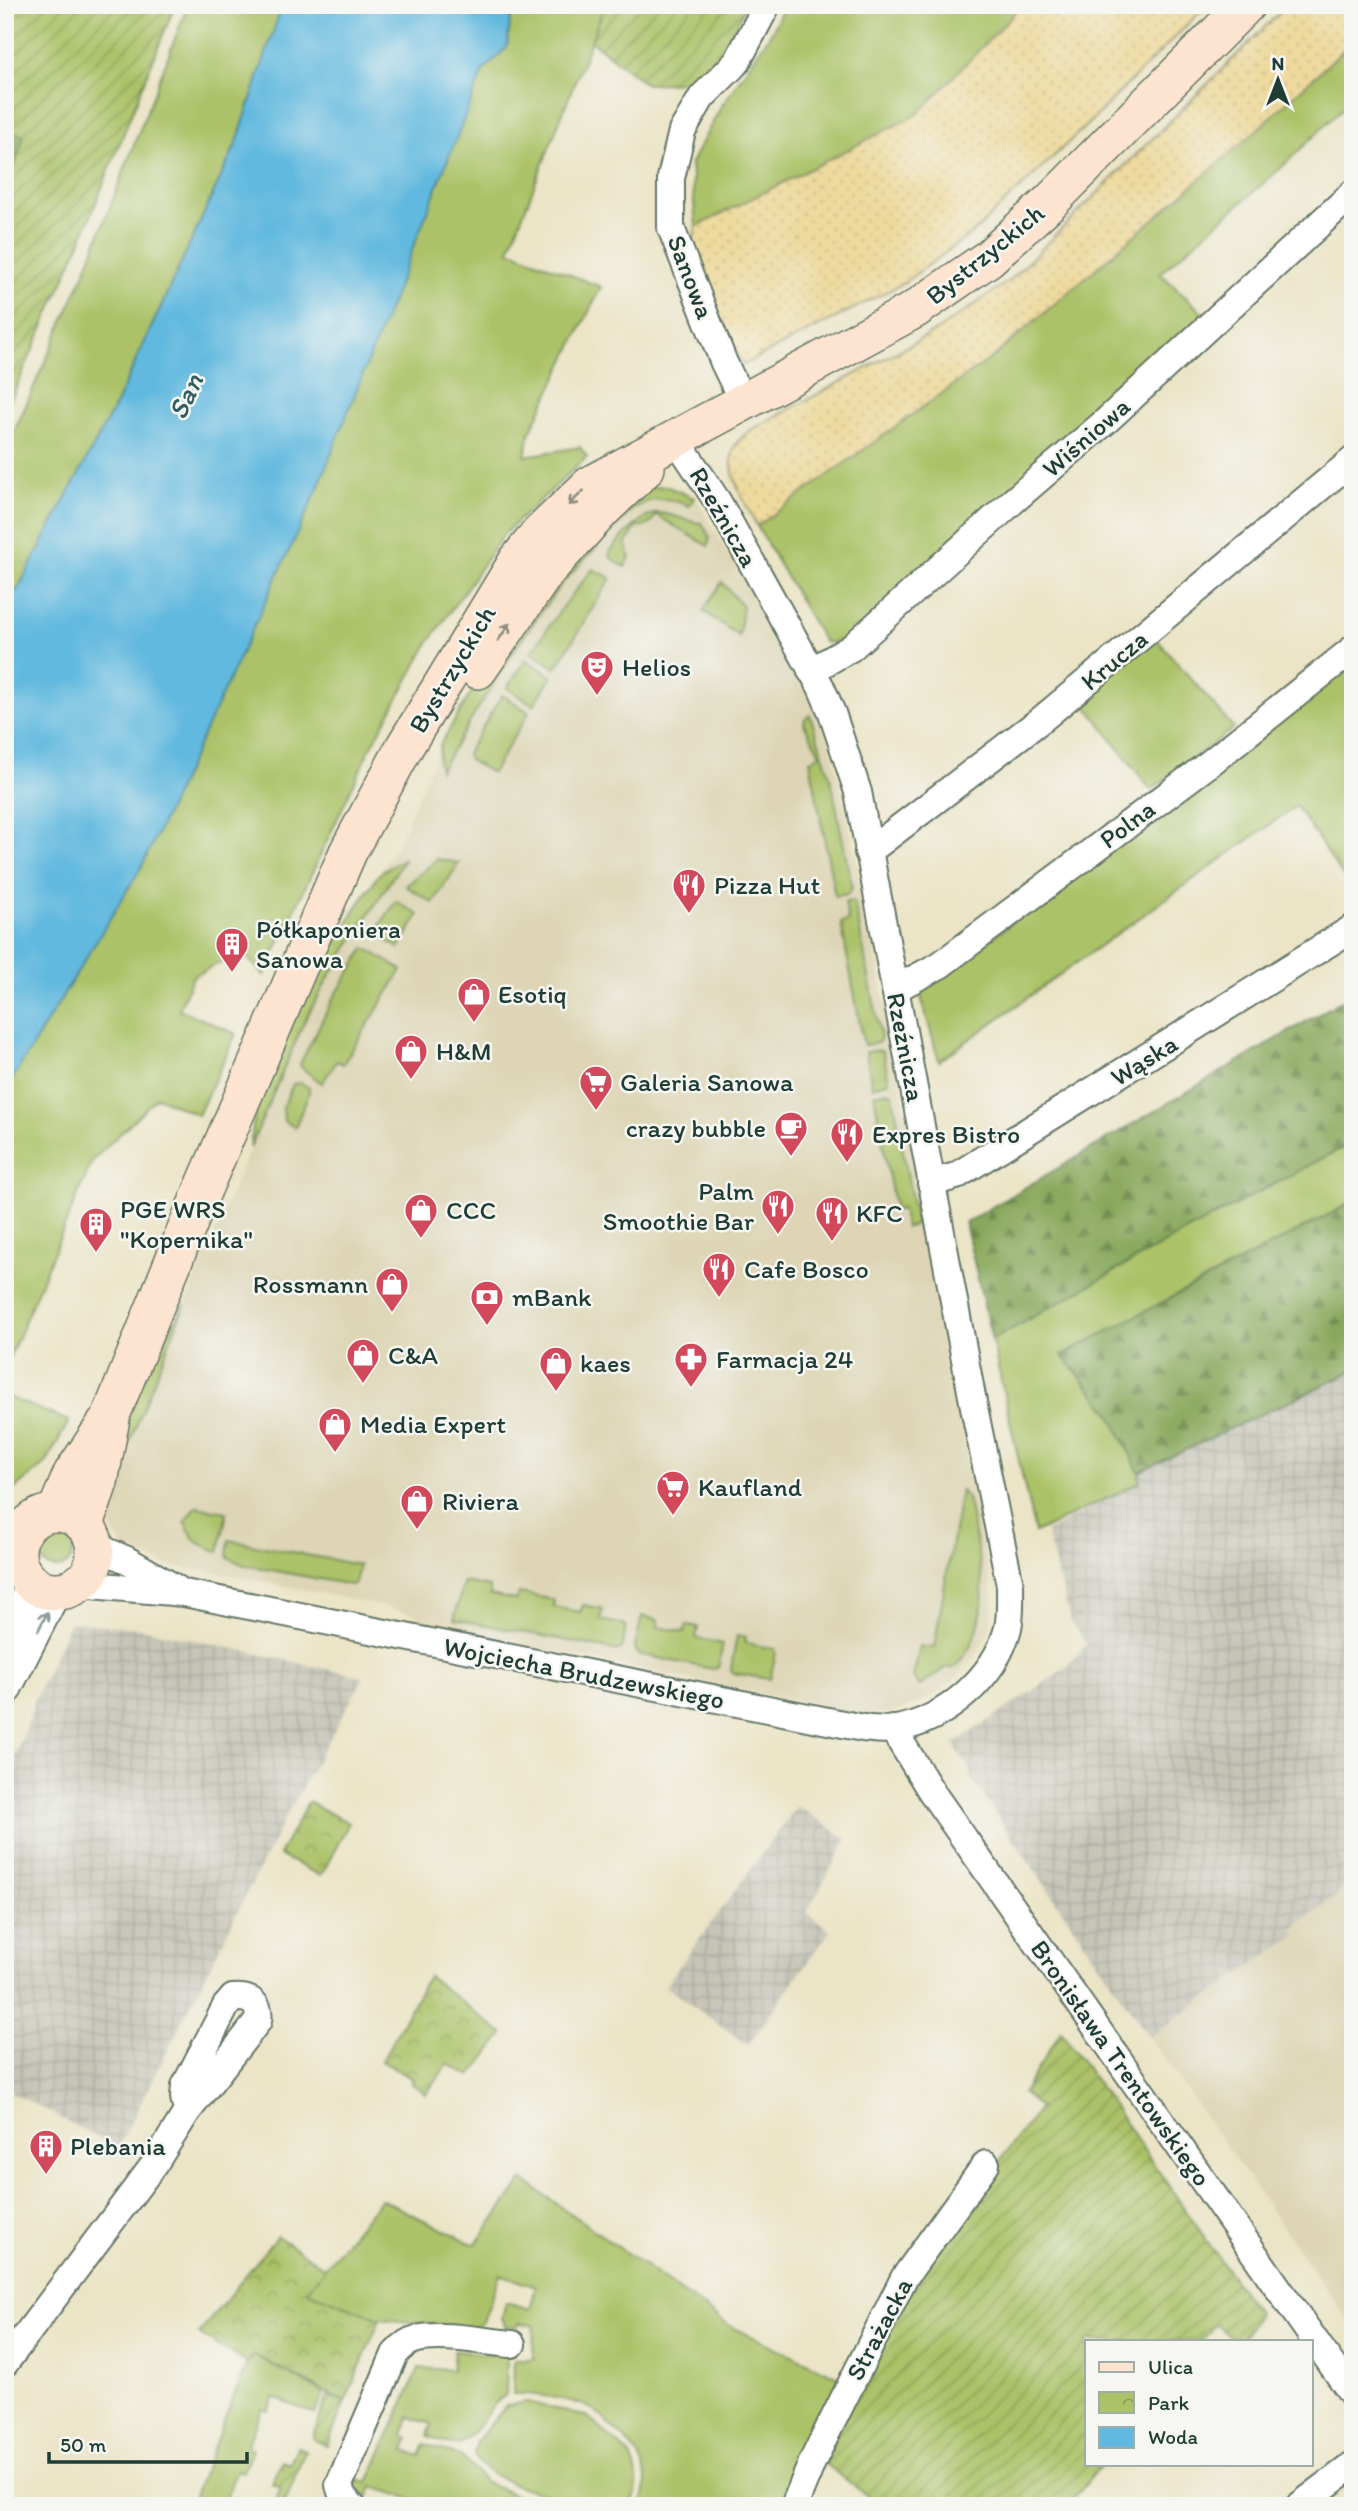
<svg xmlns="http://www.w3.org/2000/svg" width="1358" height="2511" viewBox="0 0 1358 2511" font-family="Itim,sans-serif">
<defs>
<pattern id="industrial-grid" width="8" height="8" patternUnits="userSpaceOnUse" patternTransform="scale(1.75)"><rect width="8" height="8" fill="#c7c5b8"/><path d="M0 4h8M4 0v8" fill="none" stroke="#aaaa9f"/></pattern>
<pattern id="forest-firs" width="22" height="20" patternUnits="userSpaceOnUse" patternTransform="scale(1.75)"><rect width="22" height="20" fill="#89a85c"/><path d="M5 1l3.5 6h-7zM16 11l3.5 6h-7z" fill="#6f8a4d"/></pattern>
<pattern id="sand-dots" width="8" height="8" patternUnits="userSpaceOnUse" patternTransform="scale(1.75)"><rect width="8" height="8" fill="#eeda9e"/><path d="M2 2h.1M6 6h.1" fill="none" stroke="#ccbc89" stroke-width="1.8" stroke-linecap="round"/></pattern>
<pattern id="park-crowns" width="20" height="18" patternUnits="userSpaceOnUse" patternTransform="scale(1.75)"><rect width="20" height="18" fill="#acc267"/><path d="M2 6a3 3 0 1 1 6 0M12 15a3 3 0 1 1 6 0" fill="none" stroke="#8b9f56"/></pattern>
<pattern id="garden-furrows" width="10" height="10" patternUnits="userSpaceOnUse" patternTransform="scale(1.75)"><rect width="10" height="10" fill="#acc267"/><path d="M-1 1l2-2M0 10L10 0M9 11l2-2" fill="none" stroke="#8b9f56"/></pattern>
</defs>
<rect width="100%" height="100%" fill="#f6f6f2"/>
<filter id="ink" filterUnits="userSpaceOnUse"><feTurbulence type="fractalNoise" baseFrequency=".0143" numOctaves="2"/><feDisplacementMap in="SourceGraphic" scale="14" xChannelSelector="R" yChannelSelector="G"/><feConvolveMatrix kernelMatrix="1 2 1 2 8 2 1 2 1" color-interpolation-filters="sRGB"/></filter>
<filter id="wash" filterUnits="userSpaceOnUse"><feTurbulence type="fractalNoise" baseFrequency=".00686" numOctaves="4" result="noise"/><feDisplacementMap in="SourceGraphic" scale="28" xChannelSelector="R" yChannelSelector="G"/><feGaussianBlur stdDeviation="1.57" result="paint"/><feColorMatrix in="noise" values="0 0 0 0 0 0 0 0 0 0 0 0 0 0 0 0 0 1.4 0 .05"/><feComposite in="paint" operator="in"/></filter>
<g filter="url(#wash)">
<rect width="100%" height="100%" fill="#ebe4c6"/>
<g fill="#ddd5b5">
<path d="M 658,486 L 666,486 L 686,492 L 696,499 L 815,701 L 832,749 L 868,913 L 928,1231 L 993,1598 L 991,1626 L 976,1654 L 957,1678 L 933,1696 L 898,1711 L 869,1716 L 436,1628 L 416,1615 L 369,1603 L 210,1571 L 165,1565 L 123,1547 L 109,1524 L 106,1499 L 147,1370 L 185,1304 L 250,1148 L 256,1105 L 321,966 L 398,843 L 440,745 L 469,696 L 535,599 Z"/>
<path d="M 1353,1884 L 1353,2327 L 1149,2037 L 1295,1935 L 1292,1929 Z"/>
</g>
<g fill="url(#industrial-grid)">
<path d="M 1353,1371 L 1353,1883 L 1292,1929 L 1296,1935 L 1149,2037 L 970,1776 L 971,1771 L 953,1744 L 1040,1686 L 1068,1665 L 1087,1644 L 1071,1623 L 1046,1532 L 1139,1483 L 1139,1472 Z"/>
<path d="M 70,1622 L 139,1628 L 364,1677 L 288,1812 L 118,2148 L 5,2089 L 5,1778 L 26,1729 L 36,1696 Z"/>
<path d="M 797,1806 L 847,1839 L 807,1912 L 830,1931 L 748,2045 L 665,1986 Z"/>
</g>
<g fill="#acc267" stroke="#66804e" stroke-width="2">
<path d="M 188,5 L 282,5 L 237,142 L 116,404 L 20,585 L 5,607 L 5,452 L 83,277 Z"/>
<path d="M 512,5 L 605,5 L 509,250 L 601,287 L 530,432 L 525,456 L 580,447 L 587,457 L 504,534 L 429,642 L 369,751 L 264,975 L 242,952 L 193,976 L 179,1009 L 236,1034 L 198,1115 L 157,1097 L 92,1161 L 5,1368 L 5,1091 L 483,71 L 507,47 Z"/>
<path d="M 784,5 L 1022,5 L 919,114 L 696,227 L 691,163 L 721,107 L 773,30 Z"/>
<path d="M 1353,41 L 1353,98 L 1281,168 L 1160,273 L 1208,318 L 846,639 L 832,643 L 824,642 L 757,526 L 994,356 L 1248,138 Z"/>
<path d="M 666,486 L 694,498 L 689,506 C 668,497 651,496 632,510 L 562,583 L 518,644 L 440,770 L 438,761 L 440,745 L 469,696 L 535,599 L 650,487 Z"/>
<path d="M 656,513 C 672,513 686,522 702,523 L 710,538 L 708,546 L 656,515 C 651,523 648,529 637,526 L 626,544 L 630,557 L 625,567 L 610,557 L 610,552 C 621,538 638,519 656,513 Z"/>
<path d="M 593,569 L 611,578 L 556,668 L 531,652 L 566,602 Z"/>
<path d="M 722,582 L 743,607 L 739,636 L 703,611 Z"/>
<path d="M 1153,635 L 1234,728 L 1151,790 L 1081,699 Z"/>
<path d="M 526,660 L 552,676 L 534,705 L 507,688 Z"/>
<path d="M 1353,661 L 1353,891 L 1296,806 L 939,1061 L 920,993 Z"/>
<path d="M 502,695 L 529,712 L 492,773 L 469,760 L 467,753 Z"/>
<path d="M 810,715 L 831,779 L 852,888 L 848,894 L 835,896 L 810,761 L 820,754 L 804,724 L 805,718 Z"/>
<path d="M 405,858 L 330,975 L 304,1022 L 250,1148 L 256,1105 L 289,1023 L 356,908 L 379,874 Z"/>
<path d="M 437,859 L 459,863 L 433,903 L 406,886 Z"/>
<path d="M 396,901 L 419,915 L 399,948 L 375,933 Z"/>
<path d="M 854,901 L 881,1038 L 878,1043 L 864,1045 L 841,923 L 848,921 L 845,902 Z"/>
<path d="M 365,948 L 402,970 L 343,1064 L 337,1061 L 322,1083 L 302,1068 L 300,1064 L 333,999 Z"/>
<path d="M 878,1050 L 883,1052 L 889,1081 L 872,1087 L 866,1052 Z"/>
<path d="M 301,1083 L 309,1088 L 309,1093 L 295,1127 L 284,1121 L 283,1107 L 293,1084 Z"/>
<path d="M 887,1091 L 893,1095 L 916,1223 L 915,1225 L 905,1228 L 902,1209 L 895,1210 L 874,1094 Z"/>
<path d="M 1353,1142 L 1353,1202 L 1063,1355 L 1109,1411 L 1139,1472 L 1139,1483 L 1035,1533 L 992,1340 L 1188,1230 Z"/>
<path d="M 185,1304 L 117,1473 L 128,1414 L 147,1370 Z"/>
<path d="M 5,1396 L 69,1421 L 46,1463 L 5,1497 Z"/>
<path d="M 961,1490 L 968,1500 C 978,1561 1001,1618 954,1668 L 945,1668 L 920,1686 L 913,1678 L 920,1646 L 934,1648 Z"/>
<path d="M 196,1507 L 227,1512 L 219,1552 L 195,1541 L 185,1522 Z"/>
<circle cx="56" cy="1551" r="17"/>
<path d="M 229,1540 L 359,1565 L 355,1584 L 351,1585 L 244,1565 L 227,1557 Z"/>
<path d="M 464,1582 L 490,1587 L 490,1595 L 516,1600 L 519,1593 L 554,1600 L 554,1607 L 580,1612 L 583,1605 L 603,1609 L 600,1620 L 626,1625 L 623,1646 L 620,1650 L 615,1650 L 454,1619 Z"/>
<path d="M 642,1616 L 658,1620 L 658,1627 L 684,1632 L 687,1625 L 698,1627 L 696,1638 L 723,1644 L 718,1668 L 712,1669 L 638,1654 L 635,1647 Z"/>
<path d="M 737,1635 L 746,1637 L 745,1643 L 775,1649 L 776,1652 L 770,1679 L 732,1673 L 731,1669 Z"/>
<path d="M 523,2180 L 730,2326 L 843,2379 L 785,2506 L 640,2506 C 657,2471 636,2449 612,2427 C 606,2421 599,2413 592,2409 C 577,2400 530,2392 513,2394 L 514,2359 L 533,2359 L 534,2324 L 518,2323 L 517,2327 L 505,2326 L 502,2317 L 506,2302 L 530,2309 L 536,2287 L 500,2274 L 483,2322 L 477,2327 L 472,2328 L 380,2319 L 306,2291 L 381,2199 L 475,2245 Z"/>
<path d="M 454,2351 L 507,2355 L 506,2395 C 486,2405 473,2445 455,2444 C 446,2444 437,2439 428,2436 L 432,2424 L 409,2417 L 403,2435 L 409,2438 L 405,2451 L 420,2456 L 425,2444 L 462,2457 L 485,2482 L 539,2506 L 434,2506 L 373,2487 L 365,2504 L 358,2497 L 352,2484 L 357,2479 L 368,2483 L 419,2368 L 452,2370 Z"/>
<path d="M 254,2355 L 324,2393 L 315,2414 L 274,2398 L 268,2411 L 262,2409 L 246,2447 L 252,2450 L 243,2472 L 237,2470 L 222,2506 L 190,2506 L 247,2363 Z"/>
<path d="M 527,2402 L 588,2417 L 628,2453 C 638,2467 640,2486 633,2501 C 605,2511 485,2489 474,2454 L 477,2441 L 506,2406 Z"/>
</g>
<g fill="url(#forest-firs)" stroke="#547248" stroke-width="2">
<path d="M 5,129 L 25,135 L 5,195 Z"/>
<path d="M 1353,994 L 1353,1142 L 1188,1230 L 992,1340 L 965,1223 Z"/>
<path d="M 1353,1202 L 1353,1371 L 1139,1472 L 1109,1411 L 1062,1355 Z"/>
</g>
<g fill="url(#sand-dots)" stroke="#868c69" stroke-width="2">
<path d="M 1022,5 L 1207,5 L 1092,120 L 974,232 L 902,284 L 743,365 L 699,275 L 691,249 L 696,227 L 918,114 Z"/>
<path d="M 1287,5 L 1353,5 L 1353,41 L 1248,138 L 994,356 L 757,526 C 746,504 725,473 734,448 C 736,442 744,436 749,431 L 938,330 L 1010,280 Z"/>
</g>
<g fill="url(#park-crowns)" stroke="#66804e" stroke-width="2">
<path d="M 308,1802 L 349,1823 L 321,1876 L 279,1855 Z"/>
<path d="M 428,1976 L 503,2034 L 471,2076 L 448,2064 L 426,2094 L 411,2083 L 413,2079 L 382,2061 Z"/>
<path d="M 277,2236 L 325,2268 L 307,2291 L 380,2319 L 345,2402 L 254,2355 L 247,2363 L 199,2334 Z"/>
</g>
<g fill="url(#garden-furrows)" stroke="#66804e" stroke-width="2">
<path d="M 5,5 L 175,5 L 77,250 L 5,413 L 5,195 L 24,136 L 5,129 Z"/>
<path d="M 605,5 L 746,5 L 728,42 L 703,81 L 646,84 L 591,41 Z"/>
<path d="M 1061,2031 L 1258,2314 L 1241,2341 L 1236,2341 L 1215,2324 L 1202,2341 L 1087,2341 L 1087,2464 L 1102,2464 L 1068,2506 L 881,2506 L 821,2461 L 880,2333 L 950,2226 L 1040,2108 L 1023,2093 Z"/>
<path d="M 328,2395 L 345,2402 L 327,2446 L 314,2439 L 314,2433 Z"/>
<path d="M 297,2447 L 305,2450 L 284,2506 L 274,2505 L 281,2488 L 272,2484 L 282,2461 L 290,2464 Z"/>
</g>
<path fill="#62b9df" stroke="#407b8a" stroke-width="2" d="M 282,5 L 512,5 L 507,47 L 483,71 L 315,495 L 142,866 L 5,1091 L 5,607 L 20,585 L 116,404 L 237,142 Z"/>
</g>
<g filter="url(#ink)">
<g fill="none" stroke-linecap="round" stroke-linejoin="round">
<defs>
<g id="street">
<path d="M 743,402 L 724,363 L 671,228 L 671,178 L 682,131 L 702,97 L 737,62 L 767,5"/>
<path d="M 811,671 L 851,648 L 1012,502 L 1106,421 L 1353,193"/>
<path d="M 868,852 L 1042,719 L 1353,460"/>
<path d="M 895,989 L 940,965 L 1210,763 L 1353,649"/>
<path d="M 931,1183 L 956,1176 L 1353,928"/>
<path d="M 95,1546 L 127,1560 L 177,1589"/>
<path d="M 79,1584 L 184,1593 L 863,1728 C 873,1729 885,1731 896,1729 C 945,1720 995,1678 1008,1628 C 1011,1614 1010,1600 1010,1585 L 974,1407 L 858,792 L 832,713 L 821,687 L 718,502 L 676,439"/>
<path d="M 8,1670 L 28,1580"/>
<path d="M 5,1695 L 58,1591"/>
<path d="M 893,1729 L 931,1791 L 1353,2395"/>
<path d="M 5,2363 L 153,2166 L 187,2112 L 258,2021 C 261,2004 250,1996 233,1998 L 226,2006 L 185,2086 L 184,2097 L 187,2112"/>
<path d="M 352,2506 L 342,2495 L 339,2485 L 395,2354 C 401,2347 408,2341 417,2339 C 442,2333 486,2342 512,2344"/>
<path d="M 794,2506 L 813,2460 L 904,2278 L 986,2164"/>
<path d="M 1299,2506 L 1353,2465"/>
</g>
<g id="secondary">
<path d="M 478,670 L 547,570 L 605,507 L 646,468"/>
<path d="M 56,1512 L 72,1474 L 105,1425"/>
<circle cx="56" cy="1552" r="39"/>
<path d="M 85,1525 L 99,1482 L 112,1413 L 195,1208 L 348,852 L 405,746 L 518,560 L 540,533 L 590,485 L 914,310 L 989,258 L 1051,201 L 1246,5"/>
</g>
</defs>
<use href="#street" stroke="#667767" stroke-width="30"/>
<use href="#secondary" stroke="#667767" stroke-width="40"/>
<use href="#street" stroke="#fff" stroke-width="26"/>
<use href="#secondary" stroke="#fde4d0" stroke-width="37"/>
</g>
<defs><path id="oneway-shaft" d="M-6 0H5M1.5-3L5.5 0L1.5 3" fill="none" stroke-width="1.6" stroke-linecap="round" stroke-linejoin="round" transform="scale(1.75)"/></defs>
<g stroke="#8e9082">
<use href="#oneway-shaft" transform="translate(576 498) rotate(136)"/>
<use href="#oneway-shaft" transform="translate(504 632) rotate(-55)"/>
</g>
<use stroke="#8f9e9a" href="#oneway-shaft" transform="translate(43 1621) rotate(-63)"/>
</g>
<defs>
<symbol id="theatre-pin" viewBox="-11 -11 22 30"><path d="M0 17L-7.5 6A9.5 9.5 0 1 1 7.5 6Z" fill="#d1495b" stroke="#f6f6f2"/><path d="M-5-5.5Q0-4 5-5.5V0Q5 5 0 6Q-5 5-5 0ZM-3.3-2.5H-1v1.5H-3.3ZM1-2.5H3.3v1.5H1ZM-2.8 1Q0 5.5 2.8 1Z" fill="#fff"/></symbol>
<symbol id="restaurant-pin" viewBox="-11 -11 22 30"><path d="M0 17L-7.5 6A9.5 9.5 0 1 1 7.5 6Z" fill="#d1495b" stroke="#f6f6f2"/><path d="M-5-6h1v4h1v-4h1v4h1v-4h1v5L-1.5 .5V6h-2V.5L-5-1ZM5-6V6H3V1.5H1.5Q1.5-4 5-6Z" fill="#fff"/></symbol>
<symbol id="building-pin" viewBox="-11 -11 22 30"><path d="M0 17L-7.5 6A9.5 9.5 0 1 1 7.5 6Z" fill="#d1495b" stroke="#f6f6f2"/><path d="M-4-6H4V6H1V3H-1V6H-4ZM-2.5-4.3h1.7v1.8h-1.7ZM.8-4.3h1.7v1.8H.8ZM-2.5-1h1.7V.8h-1.7ZM.8-1h1.7V.8H.8Z" fill="#fff"/></symbol>
<symbol id="shop-pin" viewBox="-11 -11 22 30"><path d="M0 17L-7.5 6A9.5 9.5 0 1 1 7.5 6Z" fill="#d1495b" stroke="#f6f6f2"/><path d="M-5-2.5h2.3a2.7 3.5 0 0 1 5.4 0H5L5.5 6h-11ZM-1.5-2.5h3a1.5 2.3 0 0 0-3 0Z" fill="#fff"/></symbol>
<symbol id="supermarket-pin" viewBox="-11 -11 22 30"><path d="M0 17L-7.5 6A9.5 9.5 0 1 1 7.5 6Z" fill="#d1495b" stroke="#f6f6f2"/><path d="M-6-5.5h2.5l.6 2H6L4.5 2H-2.5L-4.4-4H-6ZM-1.5 3.2a1.3 1.3 0 1 0 .1 0ZM3 3.2a1.3 1.3 0 1 0 .1 0Z" fill="#fff"/></symbol>
<symbol id="cafe-pin" viewBox="-11 -11 22 30"><path d="M0 17L-7.5 6A9.5 9.5 0 1 1 7.5 6Z" fill="#d1495b" stroke="#f6f6f2"/><path d="M-5.5-4.5H6V0H3Q3 3.5 0 3.5H-2.5Q-5.5 3.5-5.5 0ZM3-3.2v2h1.7v-2ZM-6 4.5H4V6H-6Z" fill="#fff"/></symbol>
<symbol id="bank-pin" viewBox="-11 -11 22 30"><path d="M0 17L-7.5 6A9.5 9.5 0 1 1 7.5 6Z" fill="#d1495b" stroke="#f6f6f2"/><path d="M-6-4H6V4H-6ZM0-2.3a2.3 2.3 0 1 0 0 4.6a2.3 2.3 0 1 0 0-4.6Z" fill="#fff"/></symbol>
<symbol id="pharmacy-pin" viewBox="-11 -11 22 30"><path d="M0 17L-7.5 6A9.5 9.5 0 1 1 7.5 6Z" fill="#d1495b" stroke="#f6f6f2"/><path d="M-2-6h4v4h4v4h-4v4h-4v-4h-4v-4h4Z" fill="#fff"/></symbol>
</defs>
<g fill-rule="evenodd">
<use href="#theatre-pin" x="578" y="648" width="38" height="52"/>
<use href="#restaurant-pin" x="670" y="866" width="38" height="52"/>
<use href="#building-pin" x="213" y="925" width="38" height="52"/>
<use href="#shop-pin" x="455" y="975" width="38" height="52"/>
<use href="#shop-pin" x="392" y="1032" width="38" height="52"/>
<use href="#supermarket-pin" x="577" y="1063" width="38" height="52"/>
<use href="#cafe-pin" x="772" y="1109" width="38" height="52"/>
<use href="#restaurant-pin" x="828" y="1115" width="38" height="52"/>
<use href="#restaurant-pin" x="759" y="1187" width="38" height="52"/>
<use href="#shop-pin" x="402" y="1191" width="38" height="52"/>
<use href="#restaurant-pin" x="813" y="1194" width="38" height="52"/>
<use href="#building-pin" x="77" y="1205" width="38" height="52"/>
<use href="#restaurant-pin" x="700" y="1250" width="38" height="52"/>
<use href="#shop-pin" x="373" y="1265" width="38" height="52"/>
<use href="#bank-pin" x="468" y="1278" width="38" height="52"/>
<use href="#shop-pin" x="344" y="1336" width="38" height="52"/>
<use href="#pharmacy-pin" x="672" y="1340" width="38" height="52"/>
<use href="#shop-pin" x="537" y="1344" width="38" height="52"/>
<use href="#shop-pin" x="316" y="1405" width="38" height="52"/>
<use href="#supermarket-pin" x="654" y="1468" width="38" height="52"/>
<use href="#shop-pin" x="398" y="1482" width="38" height="52"/>
<use href="#building-pin" x="27" y="2127" width="38" height="52"/>
</g>
<g text-anchor="middle" stroke-width="5" stroke-linejoin="round" paint-order="stroke">
<g font-size="26" fill="#1f3d34" stroke="#f6f6f2">
<text transform="translate(985 254) rotate(-39)" y="9">Bystrzyckich</text>
<text transform="translate(691 277) rotate(69)" y="9">Sanowa</text>
<text transform="translate(1086 437) rotate(-41)" y="9">Wiśniowa</text>
<text transform="translate(724 517) rotate(60)" y="9">Rzeźnicza</text>
<text transform="translate(1114 660) rotate(-40)" y="9">Krucza</text>
<text transform="translate(452 669) rotate(-59)" y="9">Bystrzyckich</text>
<text transform="translate(1127 824) rotate(-37)" y="9">Polna</text>
<text transform="translate(906 1047) rotate(79)" y="9">Rzeźnicza</text>
<text transform="translate(1144 1060) rotate(-32)" y="9">Wąska</text>
<text transform="translate(584 1673) rotate(11)" y="9">Wojciecha Brudzewskiego</text>
<text transform="translate(1121 2063) rotate(55)" y="9">Bronisława Trentowskiego</text>
<text transform="translate(879 2329) rotate(-62)" y="9">Strażacka</text>
</g>
<g font-size="26" fill="#1f3d34" stroke="#f6f6f2" text-anchor="start">
<text x="622" y="676">Helios</text>
<text x="714" y="894">Pizza Hut</text>
<text x="256" y="938">Półkaponiera<tspan x="256" dy="30">Sanowa</tspan></text>
<text x="498" y="1003">Esotiq</text>
<text x="436" y="1060">H&amp;M</text>
<text x="620" y="1091">Galeria Sanowa</text>
<text x="766" y="1137" text-anchor="end">crazy bubble</text>
<text x="872" y="1143">Expres Bistro</text>
<text x="754" y="1200" text-anchor="end">Palm<tspan x="754" dy="30">Smoothie Bar</tspan></text>
<text x="120" y="1218">PGE WRS<tspan x="120" dy="30">"Kopernika"</tspan></text>
<text x="446" y="1219">CCC</text>
<text x="856" y="1222">KFC</text>
<text x="744" y="1278">Cafe Bosco</text>
<text x="368" y="1293" text-anchor="end">Rossmann</text>
<text x="512" y="1306">mBank</text>
<text x="388" y="1364">C&amp;A</text>
<text x="716" y="1368">Farmacja 24</text>
<text x="580" y="1372">kaes</text>
<text x="360" y="1433">Media Expert</text>
<text x="698" y="1496">Kaufland</text>
<text x="442" y="1510">Riviera</text>
<text x="70" y="2155">Plebania</text>
</g>
<g font-size="28" font-style="italic" fill="#305c5f" stroke="#f6f6f2">
<text transform="translate(185 396) rotate(-65)" y="10">San</text>
</g>
</g>
<rect width="1358" height="2511" fill="none" stroke="#f6f6f2" stroke-width="28"/>
<rect x="1085" y="2340" width="228" height="126" fill="#f6f6f2" stroke="#a0aca6" stroke-width="2"/>
<rect x="1099" y="2362" width="35" height="10" fill="#fde4d0" stroke="#a0aca6" stroke-width="2"/>
<text x="1148" y="2374" font-size="21" fill="#1f3d34">Ulica</text>
<rect x="1099" y="2392" width="35" height="21" fill="url(#park-crowns)" stroke="#a0aca6" stroke-width="2"/>
<text x="1148" y="2410" font-size="21" fill="#1f3d34">Park</text>
<rect x="1099" y="2427" width="35" height="21" fill="#62b9df" stroke="#a0aca6" stroke-width="2"/>
<text x="1148" y="2444" font-size="21" fill="#1f3d34">Woda</text>
<g transform="translate(1278 80)" stroke="#f6f6f2" stroke-width="5" paint-order="stroke">
<path d="M0-5L12 26L0 18L-12 26Z" fill="#1f3d34"/>
<text y="-10" font-size="19" font-weight="bold" text-anchor="middle" fill="#1f3d34">N</text>
</g>
<path d="M49 2452v10h198v-10" fill="none" stroke="#1f3d34" stroke-width="3.5"/>
<text x="60" y="2452" font-size="21" fill="#1f3d34" stroke="#f6f6f2" stroke-width="5" paint-order="stroke">50 m</text>
</svg>
